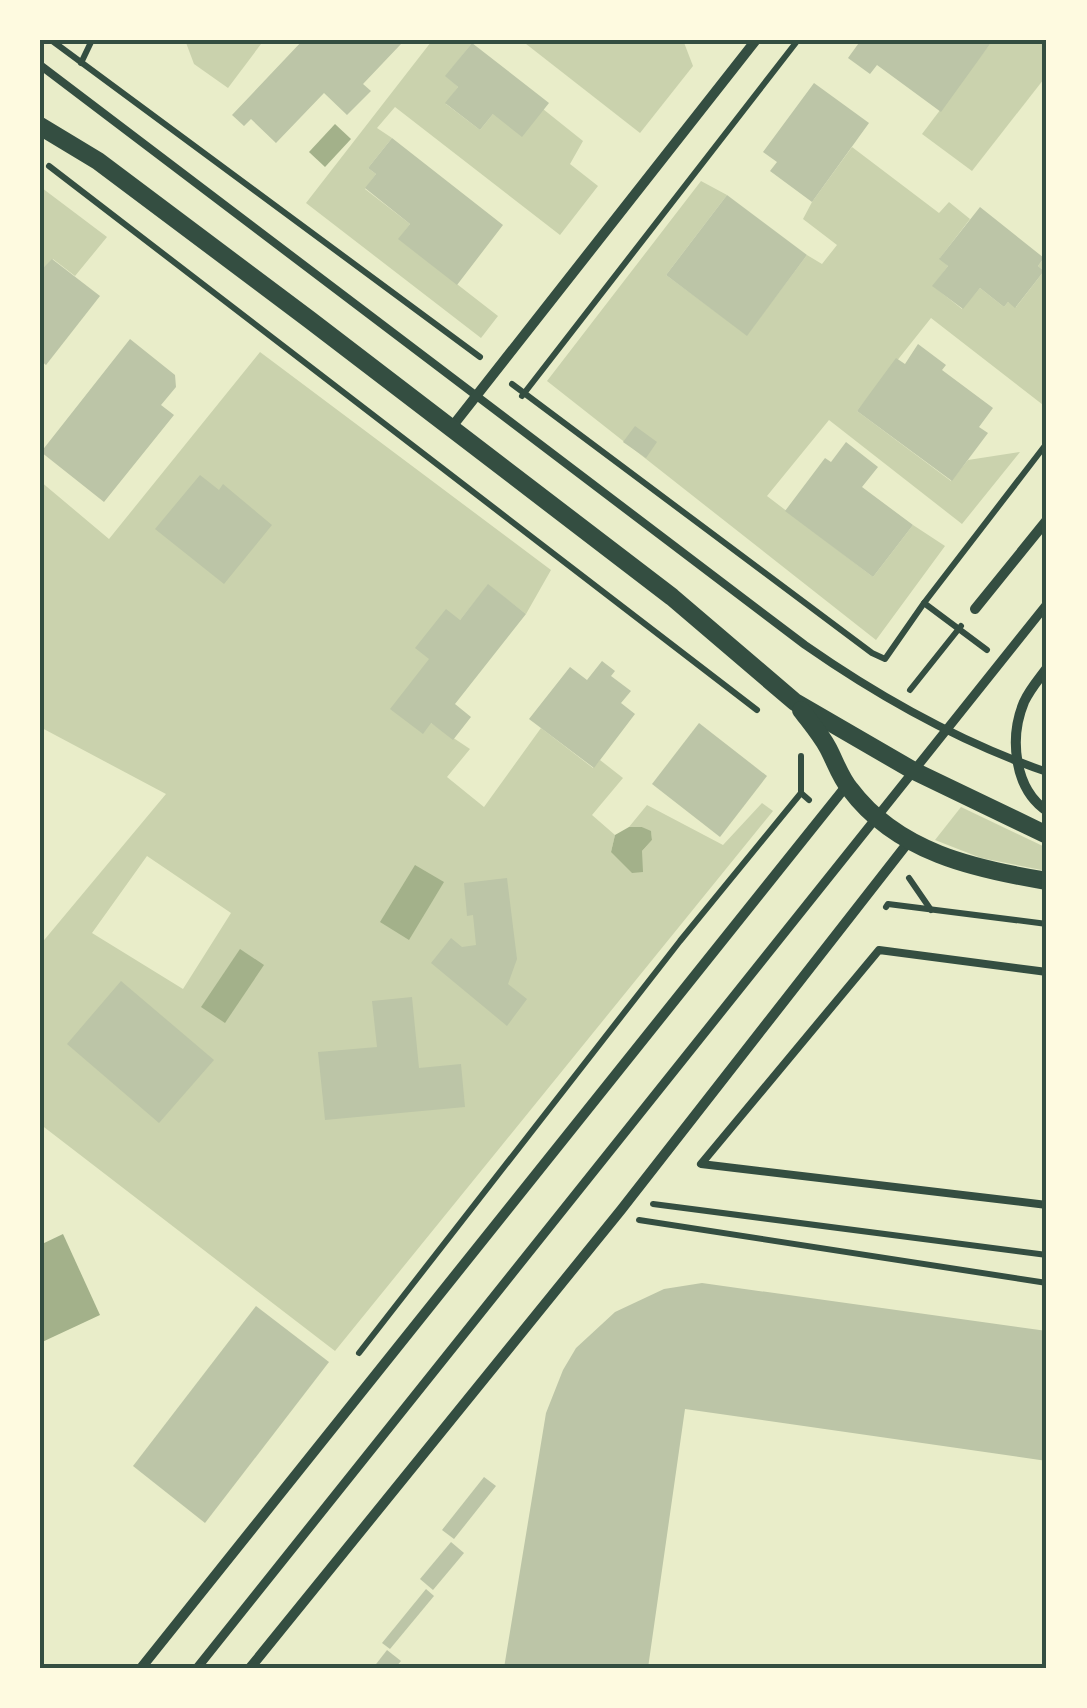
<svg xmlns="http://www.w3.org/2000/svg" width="1087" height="1708" viewBox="0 0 1087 1708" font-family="'Roboto Serif',serif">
<rect width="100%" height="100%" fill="#e9edc9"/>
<g fill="#cad2ad" fill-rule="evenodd">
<path d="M 185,40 L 264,40 L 228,88 L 194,64 Z"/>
<path d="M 429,40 L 472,43 L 446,76 L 458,87 L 446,104 L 480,130 L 493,114 L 543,109 L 583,141 L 570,164 L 598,186 L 560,235 L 395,107 L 377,128 L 392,138 L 368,168 L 376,174 L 365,189 L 410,224 L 399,239 L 498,316 L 481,338 L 306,203 L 431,42 Z"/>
<path d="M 521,40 L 683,40 L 693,66 L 640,133 Z"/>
<path d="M 993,40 L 1047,40 L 1047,75 L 972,171 L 922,134 Z"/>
<path d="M 852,147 L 939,213 L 949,202 L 970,219 L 940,258 L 948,266 L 933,286 L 962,309 L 980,288 L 1004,307 L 1008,302 L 1016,307 L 1044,271 L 1038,266 L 1044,258 L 1047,260 L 1047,408 L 931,318 L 857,411 L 951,481 L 968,460 L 1020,452 L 962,524 L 829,420 L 767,496 L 873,577 L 913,525 L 945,546 L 876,640 L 547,381 L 701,181 L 727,195 L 666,275 L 747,335 L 807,255 L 822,264 L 837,245 L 803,219 L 812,202 Z"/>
<path d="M 42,188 L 107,237 L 75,276 L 53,259 L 40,271 Z"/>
<path d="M 260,352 L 551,570 L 526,614 L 488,585 L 429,659 L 431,723 L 470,749 L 447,777 L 484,807 L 541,728 L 593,768 L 600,760 L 623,778 L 592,815 L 615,835 L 611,852 L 642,851 L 652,840 L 651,832 L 642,827 L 629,827 L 647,805 L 723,845 L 762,803 L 773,811 L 335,1351 L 40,1124 L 40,945 L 166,794 L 40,727 L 40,481 L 109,539 ZM 147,856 L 231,913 L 183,989 L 92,933 Z"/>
<path d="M 961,807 L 1047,848 L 1047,871 L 981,858 L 935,840 Z"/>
</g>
<g fill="#a3b18a">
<path d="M 335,124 L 351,139 L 325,167 L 309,152 Z"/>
<path d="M 629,827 L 642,827 L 651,831 L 652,840 L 642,851 L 643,872 L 632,873 L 611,852 L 615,835 Z"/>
<path d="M 415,865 L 444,882 L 409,940 L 380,922 Z"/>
<path d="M 240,949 L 264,965 L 225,1023 L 201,1007 Z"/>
<path d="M 63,1234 L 100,1315 L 40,1343 L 40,1245 Z"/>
</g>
<g fill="#bcc5a7">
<path d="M 303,40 L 397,40 L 401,44 L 363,84 L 371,91 L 347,115 L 324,93 L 276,143 L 251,119 L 244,126 L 232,115 Z"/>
<path d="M 861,40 L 993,40 L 941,112 L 877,65 L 870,74 L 848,58 Z"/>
<path d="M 472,43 L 549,103 L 522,137 L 493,114 L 480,130 L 445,103 L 458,87 L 445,76 Z"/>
<path d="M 814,83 L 869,123 L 812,202 L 770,171 L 777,162 L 763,152 Z"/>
<path d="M 392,138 L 503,225 L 457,285 L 398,239 L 410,224 L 365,188 L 376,174 L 368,168 Z"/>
<path d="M 727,195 L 807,255 L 747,336 L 666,275 Z"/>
<path d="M 980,207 L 1044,258 L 1038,266 L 1044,271 L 1015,308 L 1008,302 L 1004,307 L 980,288 L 963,309 L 932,286 L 948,266 L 939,259 Z"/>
<path d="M 52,259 L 100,296 L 46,365 L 40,360 L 40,271 Z"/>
<path d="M 130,339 L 175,375 L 176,387 L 161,405 L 174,415 L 104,502 L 41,452 Z"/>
<path d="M 918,344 L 946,365 L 942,370 L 993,408 L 979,427 L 988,433 L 952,481 L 857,411 L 896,358 L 905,364 Z"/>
<path d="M 635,426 L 657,442 L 646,458 L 623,442 Z"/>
<path d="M 846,442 L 878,467 L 862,487 L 913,525 L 873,577 L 785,511 L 825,458 L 831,462 Z"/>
<path d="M 200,475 L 219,490 L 223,484 L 272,525 L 224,584 L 155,529 Z"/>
<path d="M 488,584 L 526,614 L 455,704 L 471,717 L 453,740 L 431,723 L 423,734 L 390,709 L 429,659 L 415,648 L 446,609 L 460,620 Z"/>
<path d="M 602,661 L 615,671 L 611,676 L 631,691 L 621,703 L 635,714 L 594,768 L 529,719 L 570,667 L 587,680 Z"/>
<path d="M 699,723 L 767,776 L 720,837 L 652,784 Z"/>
<path d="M 507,878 L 517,959 L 508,984 L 527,999 L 507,1026 L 431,963 L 451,938 L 462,947 L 476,945 L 473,915 L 467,916 L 464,883 Z"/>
<path d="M 121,981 L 214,1060 L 159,1123 L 67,1044 Z"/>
<path d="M 412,997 L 419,1068 L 461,1064 L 465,1107 L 325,1120 L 318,1052 L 377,1047 L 372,1001 Z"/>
<path d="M 702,1283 L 1047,1331 L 1047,1461 L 685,1409 L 648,1668 L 504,1668 L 546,1413 L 563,1370 L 576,1348 L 615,1312 L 664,1289 Z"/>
<path d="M 256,1306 L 329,1362 L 205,1523 L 133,1466 Z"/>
<path d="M 484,1477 L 496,1486 L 454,1539 L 442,1530 Z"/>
<path d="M 451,1542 L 464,1553 L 433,1590 L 420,1579 Z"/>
<path d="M 426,1589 L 434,1596 L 390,1649 L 382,1643 Z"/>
<path d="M 387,1650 L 401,1661 L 395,1668 L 373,1668 Z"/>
</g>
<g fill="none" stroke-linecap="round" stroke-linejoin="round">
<g stroke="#344e41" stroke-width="6">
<path d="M 51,40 L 480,357"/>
<path d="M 81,63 L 92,40"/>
<path d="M 49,166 L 757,710"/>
<path d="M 512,384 L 872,653 L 885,659 L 924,603 L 1047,443"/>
<path d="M 522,396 L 798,40"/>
<path d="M 924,603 L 987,650"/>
<path d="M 910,690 L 961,626"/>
<path d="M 801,756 L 801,793 L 809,800"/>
<path d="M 909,878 L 931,910"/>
<path d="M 886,907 L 888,904 L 1047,924"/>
<path d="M 653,1204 L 1047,1255"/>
<path d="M 639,1220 L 1047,1283"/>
<path d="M 359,1353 L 680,941 L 801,793"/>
</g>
<g stroke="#344e41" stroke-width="8">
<path d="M 40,65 L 805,645 C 881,698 959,742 1047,772"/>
<path d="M 1047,972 L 879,950 L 701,1164 L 1047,1205"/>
</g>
<path stroke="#344e41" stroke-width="9" d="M 197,1668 L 1047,604"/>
<g stroke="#344e41" stroke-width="10">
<path d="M 451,428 L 756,40"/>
<path d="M 975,609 L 1047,520"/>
<path d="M 1047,668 C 1039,679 1030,689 1024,702 C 1009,738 1014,789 1047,811"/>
<path d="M 141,1668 L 847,785"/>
<path d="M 250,1668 L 621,1210 L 910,840"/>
</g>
<g stroke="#344e41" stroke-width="18">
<path d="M 40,126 L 98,161 L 310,320 L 672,597 L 795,702 L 914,771 L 1047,835"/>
<path d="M 801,710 C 810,722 821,735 828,748 C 835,761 840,777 850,789 C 897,852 974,869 1047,881"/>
</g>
</g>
<rect width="1087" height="1708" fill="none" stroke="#fefae0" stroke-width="85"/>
<rect x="42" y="42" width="1002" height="1624" fill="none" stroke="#344e41" stroke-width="4"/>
</svg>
